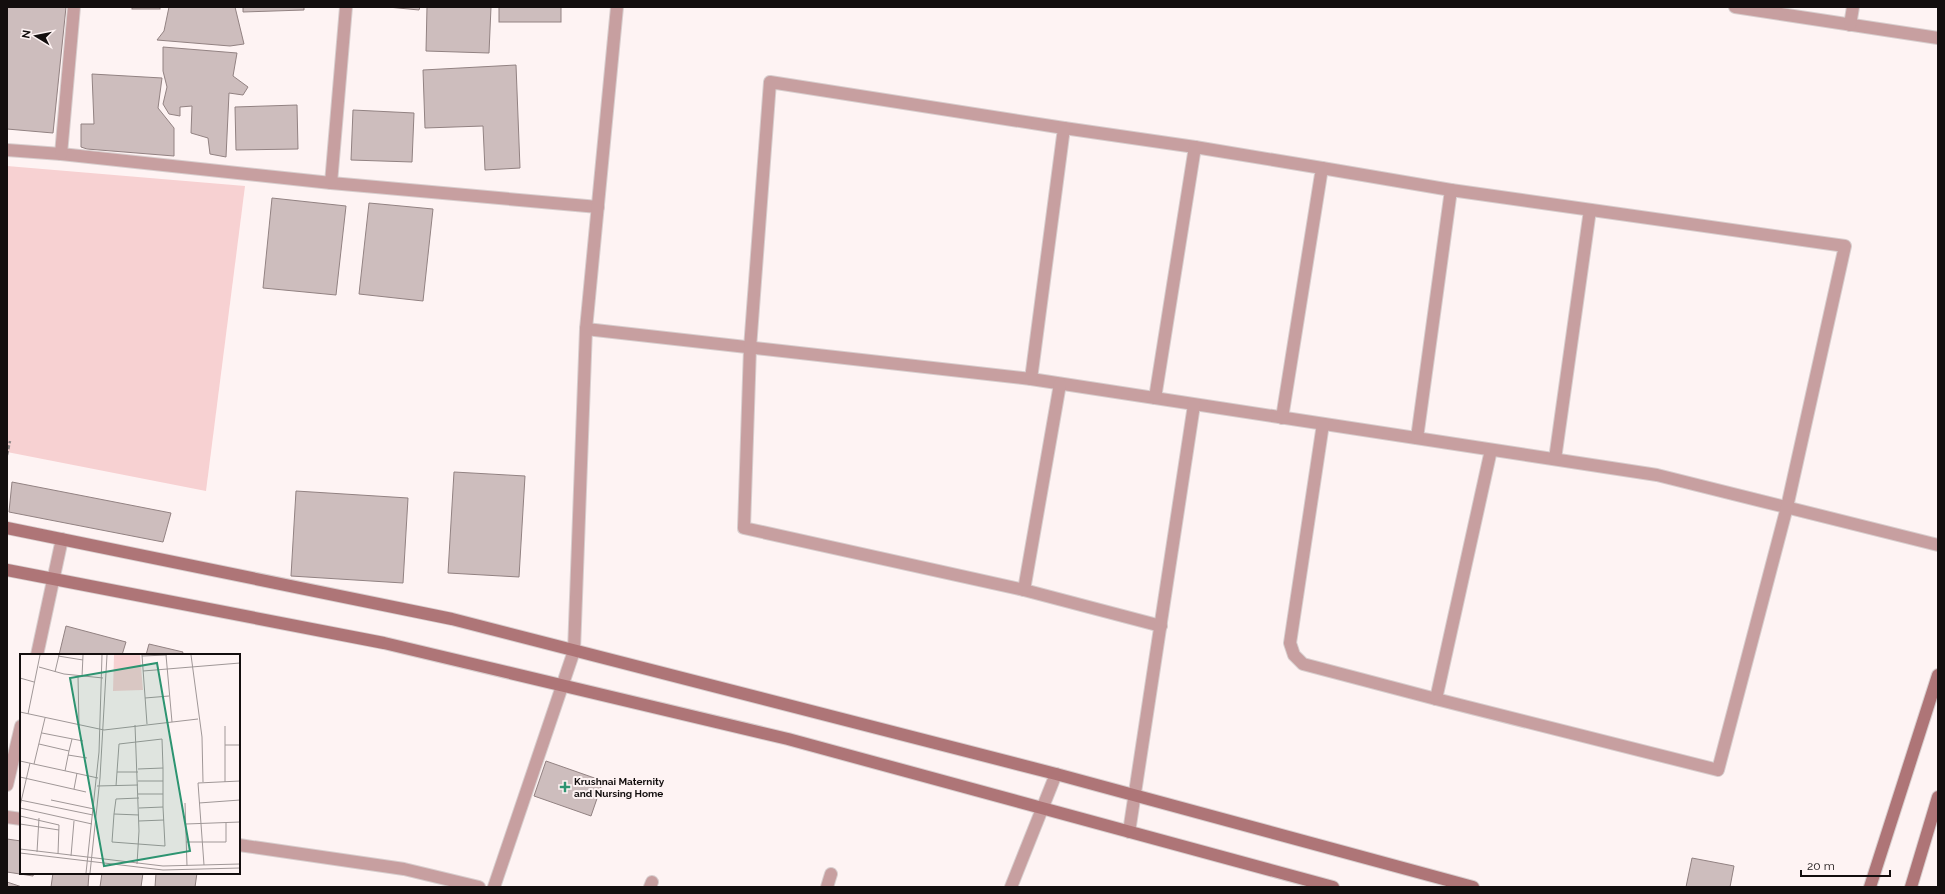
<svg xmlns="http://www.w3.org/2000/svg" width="1945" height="894" viewBox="0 0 1945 894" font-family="Raleway,sans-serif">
<rect width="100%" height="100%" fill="#fef3f3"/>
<path fill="#f7d1d2" d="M 7,166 L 245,186 L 206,491 L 7,452 Z"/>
<g fill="#cdbdbd" stroke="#928282">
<path d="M 7,7 L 66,7 L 53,133 L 7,129 Z"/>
<rect x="132" y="7" width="28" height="2"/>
<path d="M 169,7 L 235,7 L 244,44 L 230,46 L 157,40 L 164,31 Z"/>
<path d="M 243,7 L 304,7 L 304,10 L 243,12 Z"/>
<path d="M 388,7 L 420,7 L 419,10 Z"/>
<path d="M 427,7 L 491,7 L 489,53 L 426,51 Z"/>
<rect x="499" y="7" width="62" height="15"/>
<path d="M 163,47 L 237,53 L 233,76 L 248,87 L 243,95 L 229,93 L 226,157 L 210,154 L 208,138 L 191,133 L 192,106 L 180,107 L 180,116 L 169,114 L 163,104 L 167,87 L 163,71 Z"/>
<path d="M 516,65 L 520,168 L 485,170 L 483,126 L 425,128 L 423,70 Z"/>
<path d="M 92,74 L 162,78 L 158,108 L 174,128 L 174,156 L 87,149 L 81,147 L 81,124 L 94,124 Z"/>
<path d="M 297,105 L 298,149 L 236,150 L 235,107 Z"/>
<path d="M 353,110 L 414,113 L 412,162 L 351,160 Z"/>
<path d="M 272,198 L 346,206 L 336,295 L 263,288 Z"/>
<path d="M 369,203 L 433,209 L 423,301 L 359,294 Z"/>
<path d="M 454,472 L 525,476 L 519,577 L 448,573 Z"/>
<path d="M 12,482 L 171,513 L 163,542 L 9,512 Z"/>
<path d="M 296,491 L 408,498 L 403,583 L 291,576 Z"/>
<path d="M 66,626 L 126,642 L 122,655 L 59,655 Z"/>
<path d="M 149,644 L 183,652 L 182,655 L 146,655 Z"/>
<path d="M 546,761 L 603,781 L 591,816 L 534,796 Z"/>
<path d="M 7,839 L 21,841 L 21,873 L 34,873 L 33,876 L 7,872 Z"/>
<path d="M 1692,858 L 1734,866 L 1730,887 L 1686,887 Z"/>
<path d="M 53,873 L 89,873 L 88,887 L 51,887 Z"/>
<path d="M 102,873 L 143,873 L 141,887 L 100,887 Z"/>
<path d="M 156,873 L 197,873 L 195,887 L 155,887 Z"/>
<path d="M 7,882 L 22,887 L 7,887 Z"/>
</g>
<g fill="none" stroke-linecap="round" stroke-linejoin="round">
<defs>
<g id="street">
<path d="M 1735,7 L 1938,38"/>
<path d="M 1850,25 L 1853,7"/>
<path d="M 1064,128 L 1195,147"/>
<path d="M 7,150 L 61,154 L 331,183 L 598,207"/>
<path d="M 61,154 L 74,7"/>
<path d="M 1322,168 L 1451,190"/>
<path d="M 331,183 L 346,7"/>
<path d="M 586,329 L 1031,379 L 1657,475 L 1938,545"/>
<path d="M 1031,379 L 1064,128 L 770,82 L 750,348 L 744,528 L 1024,590 L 1161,626"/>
<path d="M 1155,398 L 1195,147 L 1322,168 L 1282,418"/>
<path d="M 1323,424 L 1290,643 L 1294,655 L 1303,664 L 1436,699"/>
<path d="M 1417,438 L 1451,190 L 1845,246 L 1787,507 L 1718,770 L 1436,699 L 1491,450"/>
<path d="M 1555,459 L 1590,210"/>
<path d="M 1024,590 L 1060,384"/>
<path d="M 37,655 L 62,539"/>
<path d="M 7,785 L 21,726"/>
<path d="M 7,817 L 21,819"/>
<path d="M 1129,832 L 1194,405"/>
<path d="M 239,845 L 404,869 L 479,887"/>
<path d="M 494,887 L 574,651 L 586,329 L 617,7"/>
<path d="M 650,887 L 652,882"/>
<path d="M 827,887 L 831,874"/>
<path d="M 1011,887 L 1056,774"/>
</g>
<g id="secondary">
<path d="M 7,528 L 452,619 L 1056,774 L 1473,887"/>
<path d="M 7,570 L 384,643 L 788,739 L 1333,887"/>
<path d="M 1870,887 L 1938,675"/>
<path d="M 1911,887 L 1938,797"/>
</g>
</defs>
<use href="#street" stroke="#d8cece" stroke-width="14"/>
<use href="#secondary" stroke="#d8cece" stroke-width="14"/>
<path stroke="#968d8d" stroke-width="2.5" stroke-dasharray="4 2" stroke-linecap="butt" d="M 7,455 L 10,441"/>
<use href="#street" stroke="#c79fa0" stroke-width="12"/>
<use href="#secondary" stroke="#ae7577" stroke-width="12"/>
</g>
<path fill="#2d9471" stroke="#fef3f3" stroke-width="1.5" d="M563 781h4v4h4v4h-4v4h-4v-4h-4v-4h4z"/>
<g text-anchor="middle" stroke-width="4" stroke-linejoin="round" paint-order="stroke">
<g font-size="10" font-weight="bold" fill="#130e0e" stroke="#fef3f3" text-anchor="start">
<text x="574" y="785">Krushnai Maternity<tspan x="574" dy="12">and Nursing Home</tspan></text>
</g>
</g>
<g transform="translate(20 654)">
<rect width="220" height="220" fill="#fef3f3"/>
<path d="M 94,1 L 120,1 L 123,36 L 93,37 Z" fill="#f7d1d2"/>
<path fill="none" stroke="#a09797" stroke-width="1" d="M 122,1 L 127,70M 146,1 L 152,68M 171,1 L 182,83 L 183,128M 38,2 L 63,6M 122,2 L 147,1M 19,13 L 44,20 L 83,24M 123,17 L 220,9M 35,18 L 39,1M 58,22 L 59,72M 62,23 L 63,1M 0,24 L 14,28M 125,44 L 149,42M 0,58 L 84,76 L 178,65M 8,60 L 20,1M 115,71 L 119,177 L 117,210M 205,72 L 205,128M 22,79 L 63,87M 19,90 L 49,97 L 45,117M 205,91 L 220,91M 49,97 L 52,85M 48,101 L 67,104M 0,107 L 78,124M 14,110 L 25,64M 143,114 L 143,127M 97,118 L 118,118M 0,123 L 66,138M 118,127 L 143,127 L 143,140 L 118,140M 77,132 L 118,131M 96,132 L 99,90 L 142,85 L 143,114 L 118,115M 54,135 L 57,119M 143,140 L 143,153M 0,146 L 73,161M 31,146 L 74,155M 165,149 L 167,212M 179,149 L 220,146M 0,152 L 10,109M 0,154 L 72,170M 119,154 L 143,153 L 145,192 L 92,188 L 94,160 L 119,161M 94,160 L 96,145 L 119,144M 0,162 L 39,171 L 38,200M 119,167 L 144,166M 0,170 L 39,176M 166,170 L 220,168M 166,188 L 206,188 L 206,169M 0,195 L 143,212 L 220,210M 17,198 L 19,164M 0,199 L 143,216 L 220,214M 51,202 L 54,167M 184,211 L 178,129 L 220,127M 66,219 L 79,98 L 82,1M 70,219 L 80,124 L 87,1"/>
<path fill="#2d9471" fill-opacity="0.15" stroke="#2d9471" stroke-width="2" d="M 137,9 L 170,197 L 84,212 L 50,24 Z"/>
<rect width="220" height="220" fill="none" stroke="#130e0e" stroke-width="2"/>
</g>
<rect width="1945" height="894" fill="none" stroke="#130e0e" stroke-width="16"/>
<g transform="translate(36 36) rotate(280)" stroke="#fef3f3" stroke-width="3" paint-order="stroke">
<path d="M0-3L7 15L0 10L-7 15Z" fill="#130e0e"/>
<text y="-6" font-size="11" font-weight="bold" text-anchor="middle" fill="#130e0e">N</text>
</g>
<path d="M1801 870v6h89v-6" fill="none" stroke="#130e0e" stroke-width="2"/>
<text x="1807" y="870" font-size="12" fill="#130e0e" stroke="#fef3f3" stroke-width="3" paint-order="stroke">20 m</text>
</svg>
